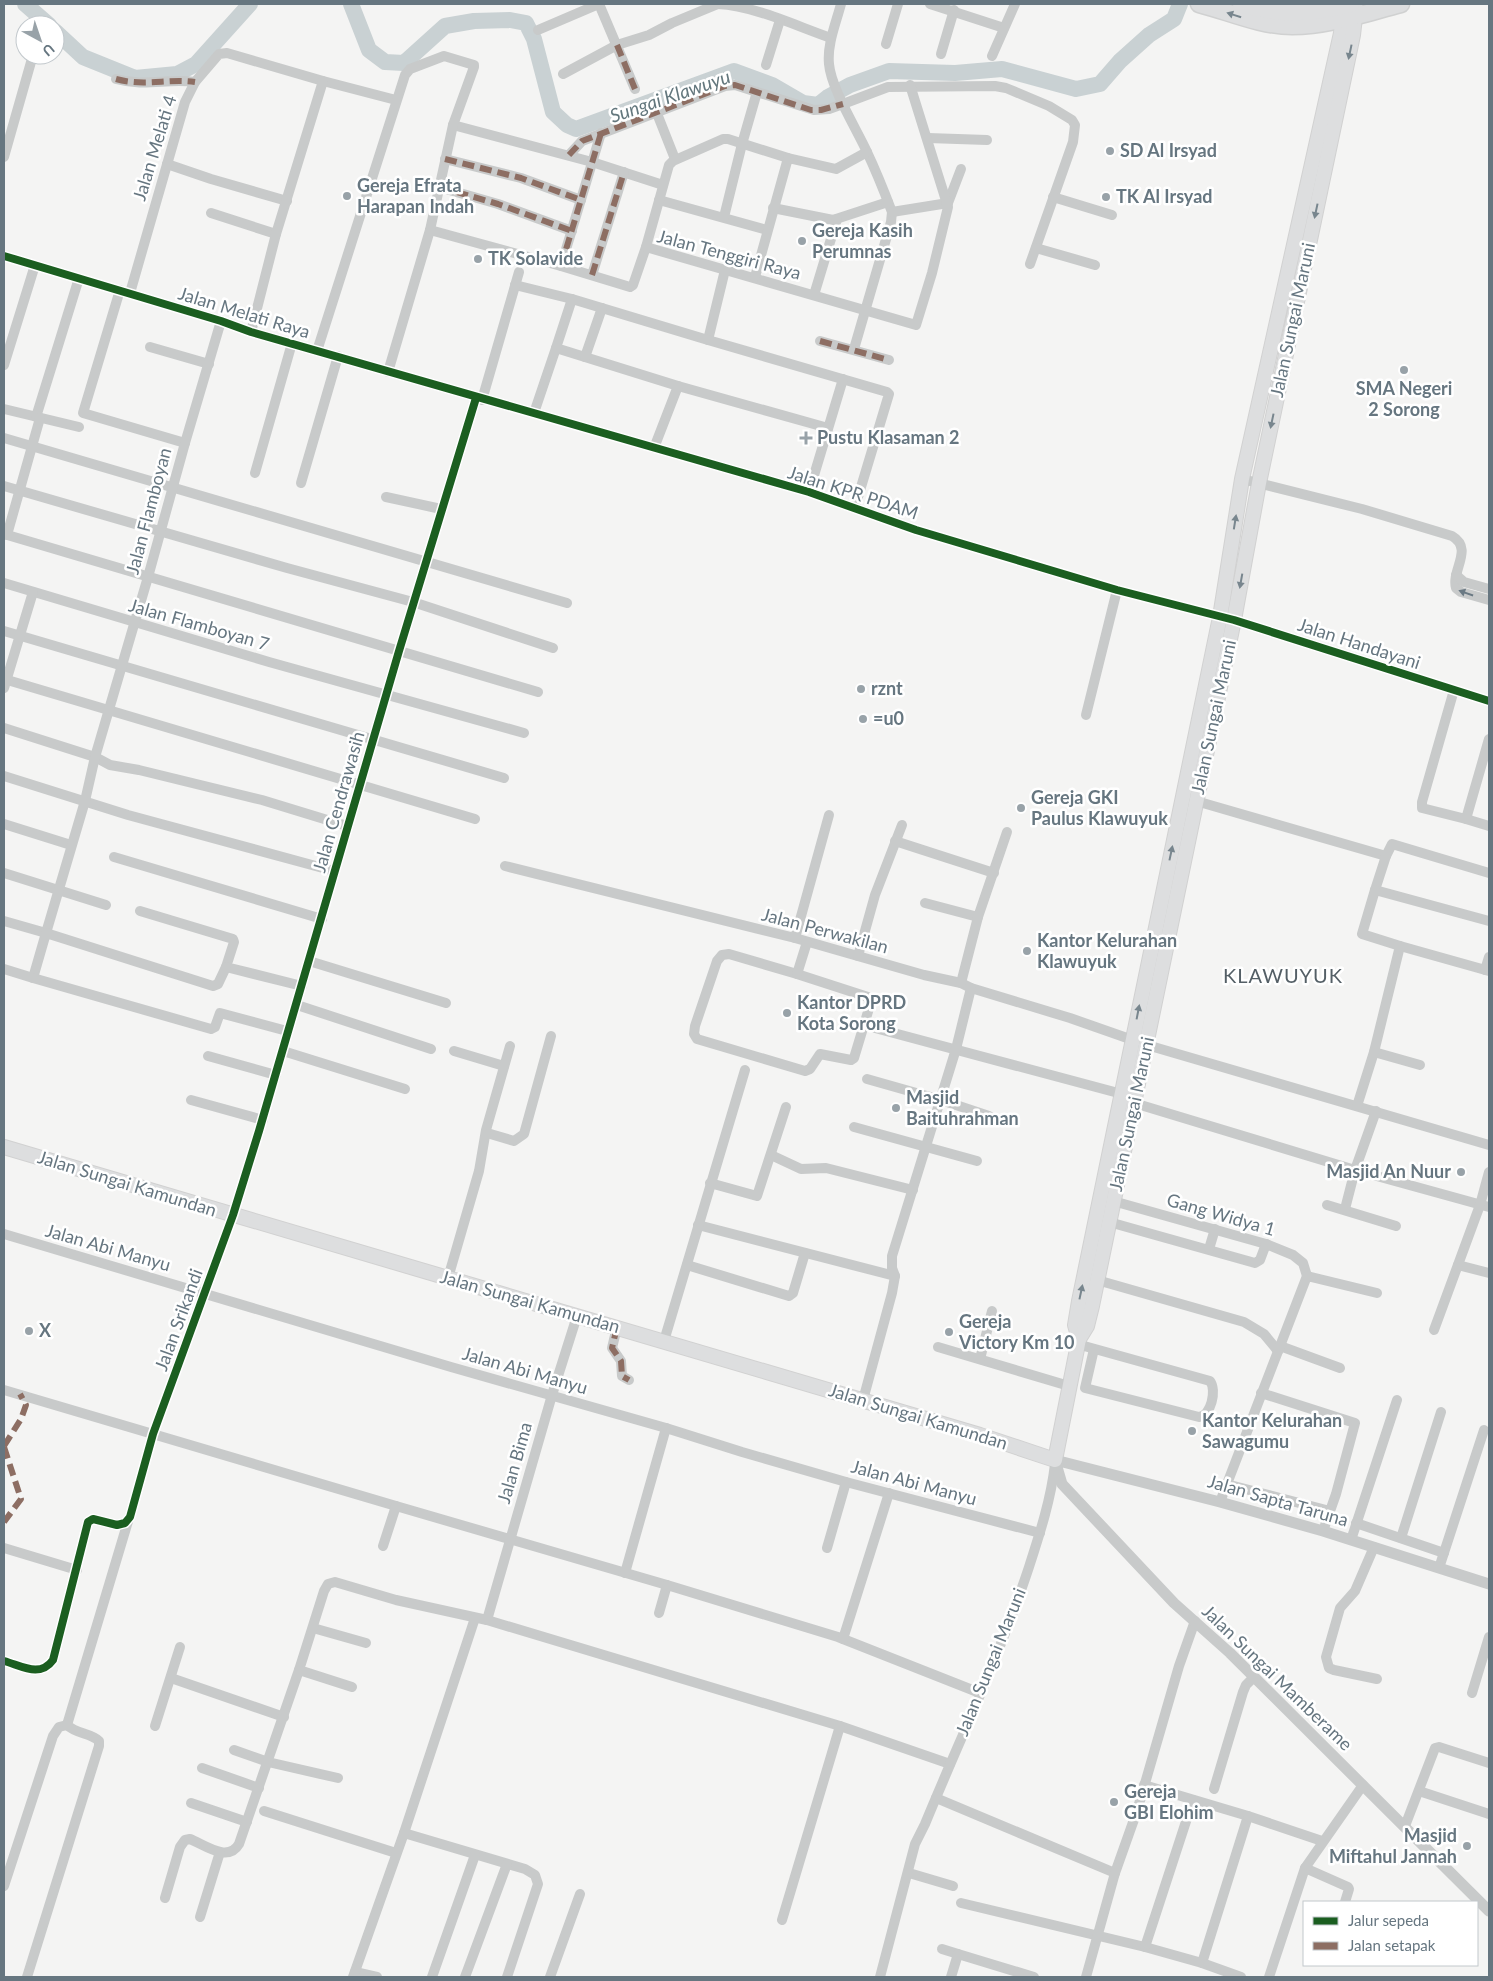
<svg xmlns="http://www.w3.org/2000/svg" width="1493" height="1981" viewBox="0 0 1493 1981" font-family="Lato,sans-serif">
<rect width="100%" height="100%" fill="#f4f4f3"/>
<g fill="none" stroke-linecap="round" stroke-linejoin="round">
<g stroke="#c9d1d3" stroke-width="16">
<path d="M 25,4 L 49,25"/>
<path d="M 351,4 L 369,50 L 385,62 L 404,63 L 445,26 L 474,21 L 510,20 L 526,23 L 534,39 L 553,112 L 567,125 L 576,129 L 734,71 L 772,85 L 803,103 L 818,105 L 828,97 L 850,85 L 889,71 L 955,73 L 1002,69 L 1076,89 L 1100,84 L 1120,61 L 1149,35 L 1174,19 L 1180,4"/>
<path d="M 55,31 L 83,57 L 135,78 L 177,74 L 196,64 L 250,4"/>
</g>
<defs>
<g id="secondary">
<path d="M 4,1147 L 980,1435 L 1055,1460 L 1079,1339 L 1075,1325 L 1079,1301 L 1220,617 L 1242,479 L 1341,33 L 1343,11"/>
<path d="M 1079,1339 L 1087,1326 L 1092,1306 L 1234,620 L 1259,483 L 1353,35 L 1356,8"/>
</g>
<g id="trunk">
<path d="M 1199,4 C 1230,12 1260,26 1292,26 C 1329,26 1366,13 1401,4"/>
<path d="M 1241,4 C 1280,16 1312,14 1351,4"/>
</g>
</defs>
<use href="#secondary" stroke="#d1d1d1" stroke-width="16"/>
<use href="#trunk" stroke="#d0d1d1" stroke-width="19"/>
<g stroke="#c8caca" stroke-width="10">
<path d="M 599,4 L 635,89"/>
<path d="M 718,4 C 755,6 796,26 831,38"/>
<path d="M 841,4 C 836,23 827,44 829,64 C 831,88 856,128 867,152 C 876,171 884,191 892,212 L 891,222 L 854,349"/>
<path d="M 930,4 L 1004,28"/>
<path d="M 538,30 L 599,4"/>
<path d="M 886,44 L 898,4"/>
<path d="M 941,54 L 954,10"/>
<path d="M 992,56 L 1015,4"/>
<path d="M 766,65 L 780,20"/>
<path d="M 563,74 L 617,45 L 649,35 L 672,23 L 718,4"/>
<path d="M 116,79 C 145,87 168,78 195,82"/>
<path d="M 656,111 L 675,159"/>
<path d="M 453,125 L 592,162 L 663,185"/>
<path d="M 928,138 L 987,140"/>
<path d="M 569,155 L 582,141 L 725,86 L 735,85 L 814,110 L 829,109 L 843,104 L 888,87 L 995,86 L 1006,88 L 1049,106 L 1072,120 L 1075,125 L 1073,142 L 1030,264"/>
<path d="M 4,157 L 33,55"/>
<path d="M 445,159 L 521,178 L 581,200"/>
<path d="M 167,164 L 211,179 L 287,201"/>
<path d="M 439,187 L 498,204 L 572,231"/>
<path d="M 1053,197 L 1112,215"/>
<path d="M 659,200 L 767,230"/>
<path d="M 948,203 L 961,169"/>
<path d="M 773,208 L 833,220 L 888,202"/>
<path d="M 892,212 L 948,203"/>
<path d="M 211,213 L 276,234"/>
<path d="M 724,217 L 742,144 L 757,92"/>
<path d="M 430,230 L 561,266 L 630,287 L 633,285 L 646,247 L 916,325 L 932,273 L 948,207 L 910,85"/>
<path d="M 646,247 L 669,165 L 673,161 L 723,139 L 728,139 L 788,158"/>
<path d="M 1036,248 L 1095,265"/>
<path d="M 4,256 L 221,321 L 251,332 L 809,492 L 916,530 L 1117,590 L 1234,620 L 1489,701"/>
<path d="M 561,266 L 601,133"/>
<path d="M 725,270 L 708,340 L 887,392 L 889,394 L 855,507"/>
<path d="M 592,275 L 624,172"/>
<path d="M 755,277 L 788,158 L 836,169 L 867,152"/>
<path d="M 515,285 L 572,299 L 708,340"/>
<path d="M 120,290 L 83,413 L 185,443"/>
<path d="M 130,293 L 185,102 L 195,82 L 219,54 L 227,53 L 323,81 L 396,100"/>
<path d="M 814,295 L 837,219"/>
<path d="M 572,299 L 556,348 L 678,386 L 828,428"/>
<path d="M 251,332 L 276,234 L 323,81"/>
<path d="M 820,341 L 889,360"/>
<path d="M 150,347 L 209,364"/>
<path d="M 317,351 L 405,75 L 410,69 L 444,56 L 474,65 L 474,67 L 453,125 L 430,230 L 388,372"/>
<path d="M 585,357 L 602,308"/>
<path d="M 4,365 L 35,265"/>
<path d="M 482,400 L 519,272"/>
<path d="M 4,409 L 79,427"/>
<path d="M 534,413 L 556,348"/>
<path d="M 36,417 L 79,278"/>
<path d="M 4,438 L 567,603"/>
<path d="M 654,448 L 678,386"/>
<path d="M 255,473 L 292,343"/>
<path d="M 1242,479 L 1362,509 L 1452,536 C 1474,549 1451,570 1456,588 L 1461,592 L 1489,600"/>
<path d="M 301,483 L 338,356"/>
<path d="M 4,486 L 287,568 L 413,602 L 553,648"/>
<path d="M 809,492 L 843,379"/>
<path d="M 386,497 L 441,509"/>
<path d="M 4,534 L 538,692"/>
<path d="M 7,535 L 40,418"/>
<path d="M 1456,575 L 1464,582 L 1489,589"/>
<path d="M 4,583 L 269,662 L 524,733"/>
<path d="M 4,631 L 504,778"/>
<path d="M 4,679 L 475,819"/>
<path d="M 4,688 L 33,592"/>
<path d="M 1454,690 L 1422,802 L 1422,808 L 1466,819 L 1489,739"/>
<path d="M 1086,715 L 1117,590"/>
<path d="M 4,728 L 95,757 L 110,765 L 139,770 L 262,800 L 347,826"/>
<path d="M 4,776 L 128,815 L 334,871"/>
<path d="M 1196,801 L 1386,856"/>
<path d="M 1466,819 L 1489,826"/>
<path d="M 4,824 L 71,845"/>
<path d="M 895,841 L 994,873"/>
<path d="M 114,857 L 322,919"/>
<path d="M 505,866 L 795,938 L 924,975 L 961,983 L 971,988 L 1070,1018 L 1147,1045 L 1489,1145"/>
<path d="M 4,873 L 106,905"/>
<path d="M 1489,873 L 1392,844 L 1386,856 L 1375,890 L 1489,921"/>
<path d="M 925,903 L 978,917"/>
<path d="M 140,911 L 233,939 L 234,942 L 226,967 L 302,986"/>
<path d="M 4,921 L 46,933 L 85,801 L 95,757 L 148,577 L 185,443 L 221,321"/>
<path d="M 795,938 L 829,815"/>
<path d="M 1400,946 L 1489,971"/>
<path d="M 729,954 L 797,974 L 868,997 L 870,1005 L 854,1058 L 851,1060 L 820,1054 L 810,1069 L 805,1071 L 697,1039 L 694,1034 L 695,1026 L 717,961 L 722,955 Z"/>
<path d="M 858,956 L 875,895 L 902,825"/>
<path d="M 309,961 L 446,1003"/>
<path d="M 4,969 L 33,978 L 46,933 L 213,986 L 218,984 L 226,967"/>
<path d="M 1485,970 L 1489,957"/>
<path d="M 797,974 L 807,942"/>
<path d="M 33,978 L 211,1029 L 215,1027 L 220,1013 L 287,1031"/>
<path d="M 961,983 L 978,917 L 1007,832"/>
<path d="M 297,1005 L 431,1049"/>
<path d="M 875,1028 L 1122,1094"/>
<path d="M 283,1051 L 405,1089"/>
<path d="M 454,1051 L 504,1066"/>
<path d="M 1374,1052 L 1420,1065"/>
<path d="M 208,1056 L 276,1075"/>
<path d="M 867,1079 L 941,1100 L 989,1116"/>
<path d="M 191,1100 L 263,1120"/>
<path d="M 1134,1103 L 1355,1170 L 1489,1207"/>
<path d="M 1357,1106 L 1374,1052 L 1400,946 L 1362,934 L 1375,890"/>
<path d="M 854,1127 L 977,1161"/>
<path d="M 487,1133 L 514,1141 L 524,1134 L 551,1036"/>
<path d="M 771,1155 L 801,1169 L 826,1168 L 913,1190"/>
<path d="M 710,1183 L 757,1196 L 786,1107"/>
<path d="M 1113,1201 L 1266,1244 L 1293,1255 L 1303,1263 L 1307,1276"/>
<path d="M 1327,1205 L 1396,1226"/>
<path d="M 1345,1209 L 1355,1170 L 1376,1111"/>
<path d="M 1109,1222 L 1255,1263 L 1260,1260 L 1266,1244"/>
<path d="M 698,1225 L 895,1276"/>
<path d="M 4,1234 L 451,1367 L 666,1428 L 742,1452 L 846,1482 L 1040,1533"/>
<path d="M 1209,1249 L 1215,1229"/>
<path d="M 687,1265 L 789,1296 L 793,1293 L 805,1253"/>
<path d="M 1458,1265 L 1489,1273"/>
<path d="M 448,1278 L 479,1171 L 486,1130 L 510,1046"/>
<path d="M 1097,1280 L 1244,1322 L 1264,1334 L 1278,1351"/>
<path d="M 617,1327 L 612,1348 L 621,1361 L 622,1376 L 629,1380"/>
<path d="M 1434,1330 L 1480,1205 L 1489,1172"/>
<path d="M 664,1341 L 745,1070"/>
<path d="M 1077,1344 L 1210,1381 C 1217,1390 1211,1416 1199,1417 L 1085,1388 L 1094,1349"/>
<path d="M 1280,1346 L 1340,1368"/>
<path d="M 938,1347 L 1069,1386"/>
<path d="M 980,1359 L 992,1311"/>
<path d="M 4,1390 L 396,1506"/>
<path d="M 1261,1393 L 1355,1423 L 1336,1494 L 1323,1531"/>
<path d="M 863,1400 L 892,1293 L 895,1276 L 892,1268 L 892,1256 L 956,1049 L 971,988"/>
<path d="M 1226,1484 L 1330,1511"/>
<path d="M 1220,1502 L 1307,1276 L 1377,1293"/>
<path d="M 1356,1523 L 1444,1553"/>
<path d="M 1401,1538 L 1441,1412"/>
<path d="M 1351,1540 L 1397,1400"/>
<path d="M 383,1546 L 396,1506 L 667,1585 L 659,1613"/>
<path d="M 1374,1547 L 1355,1591 L 1340,1608 L 1326,1657 L 1329,1668 L 1334,1670 L 1377,1679"/>
<path d="M 4,1548 L 77,1570"/>
<path d="M 827,1548 L 846,1482"/>
<path d="M 1439,1568 L 1484,1430"/>
<path d="M 625,1573 L 666,1428"/>
<path d="M 667,1585 L 838,1637 L 980,1693"/>
<path d="M 487,1620 L 552,1395 L 577,1316"/>
<path d="M 313,1628 L 366,1643"/>
<path d="M 843,1639 L 889,1493"/>
<path d="M 4,1661 C 22,1666 40,1678 53,1660 L 88,1522 L 93,1519 L 117,1525 L 125,1523 L 130,1517 L 153,1434 L 233,1215 L 259,1131 L 399,651 L 476,398"/>
<path d="M 171,1678 L 284,1717"/>
<path d="M 352,1687 L 299,1670 L 324,1591 L 328,1584 L 335,1582 L 396,1600 L 487,1620 L 840,1726 L 950,1764"/>
<path d="M 1472,1693 L 1489,1637"/>
<path d="M 155,1726 L 180,1647"/>
<path d="M 234,1750 L 268,1762 L 338,1778"/>
<path d="M 202,1768 L 259,1788"/>
<path d="M 1144,1785 L 1248,1816 L 1202,1963"/>
<path d="M 1214,1789 L 1243,1692 L 1246,1685 L 1254,1677"/>
<path d="M 1419,1791 L 1489,1814"/>
<path d="M 936,1798 L 1115,1873"/>
<path d="M 191,1803 L 247,1822"/>
<path d="M 264,1811 L 396,1853"/>
<path d="M 1248,1816 L 1322,1841"/>
<path d="M 1405,1826 L 1435,1748 L 1439,1747 L 1489,1763"/>
<path d="M 404,1833 L 525,1869 L 535,1875 L 538,1884 L 507,1977"/>
<path d="M 1305,1868 L 1348,1887 L 1349,1889 L 1345,1902"/>
<path d="M 909,1873 L 953,1886"/>
<path d="M 4,1886 L 53,1736 L 59,1727 L 67,1725"/>
<path d="M 165,1898 L 180,1847 L 185,1840 L 190,1839 C 205,1845 228,1863 239,1844 L 299,1670"/>
<path d="M 961,1903 L 1145,1947 L 1202,1963 L 1241,1977"/>
<path d="M 200,1917 L 220,1852"/>
<path d="M 782,1920 L 840,1726"/>
<path d="M 1145,1947 L 1193,1800"/>
<path d="M 942,1949 L 958,1954"/>
<path d="M 355,1972 L 377,1977"/>
<path d="M 27,1977 L 99,1746 L 99,1741 C 91,1733 76,1734 67,1725 L 129,1518"/>
<path d="M 353,1977 L 404,1833 L 475,1618"/>
<path d="M 432,1977 L 475,1855"/>
<path d="M 465,1977 L 507,1864"/>
<path d="M 550,1977 L 580,1894"/>
<path d="M 880,1977 L 915,1844 L 925,1824 C 960,1739 1000,1655 1029,1567 C 1040,1533 1051,1499 1055,1464"/>
<path d="M 951,1977 L 958,1954 L 1034,1977"/>
<path d="M 1086,1977 L 1115,1873 L 1137,1811 L 1179,1666 L 1195,1621"/>
<path d="M 1269,1977 L 1305,1868 L 1363,1785"/>
</g>
<path stroke="#c8caca" stroke-width="11" d="M 1489,1584 L 1323,1531 L 1220,1502 L 1055,1460 L 1062,1484 L 1174,1603 L 1230,1653 L 1489,1911"/>
<use href="#secondary" stroke="#dddedf" stroke-width="14"/>
<use href="#trunk" stroke="#dddedf" stroke-width="16"/>
<g stroke="#8d6e63" stroke-width="6" stroke-dasharray="12 6" stroke-linecap="butt">
<path d="M 617,45 L 635,89"/>
<path d="M 116,79 C 145,87 168,78 195,82"/>
<path d="M 569,155 L 582,141 L 725,86 L 735,85 L 811,110 L 821,110 L 843,104"/>
<path d="M 445,159 L 521,178 L 581,200"/>
<path d="M 439,187 L 498,204 L 572,231"/>
<path d="M 561,266 L 601,133"/>
<path d="M 592,275 L 624,172"/>
<path d="M 820,341 L 889,360"/>
<path d="M 617,1327 L 612,1348 L 621,1361 L 622,1376 L 629,1380"/>
<path d="M 4,1446 L 21,1419 L 26,1405 L 20,1394"/>
<path d="M 4,1447 L 21,1499 L 4,1522"/>
</g>
<defs>
<g id="cycleway">
<path d="M 4,256 L 221,321 L 251,332 L 809,492 L 916,530 L 1117,590 L 1234,620 L 1489,701"/>
<path d="M 4,1661 C 22,1666 40,1678 53,1660 L 88,1522 L 93,1519 L 117,1525 L 125,1523 L 130,1517 L 153,1434 L 233,1215 L 259,1131 L 399,651 L 476,398"/>
</g>
</defs>
<use href="#cycleway" stroke="#fff" stroke-width="11"/>
<use href="#cycleway" stroke="#1b5e20" stroke-width="8"/>
</g>
<defs><path id="oneway-solid" d="M-6-.8H1V-3.2L6.5 0L1 3.2V.8H-6Z" transform="scale(1.25)"/></defs>
<g fill="#78868e">
<use href="#oneway-solid" transform="translate(1234 15) rotate(-162)"/>
<use href="#oneway-solid" transform="translate(1350 52) rotate(102)"/>
<use href="#oneway-solid" transform="translate(1316 211) rotate(102)"/>
<use href="#oneway-solid" transform="translate(1272 421) rotate(102)"/>
<use href="#oneway-solid" transform="translate(1235 522) rotate(-81)"/>
<use href="#oneway-solid" transform="translate(1241 581) rotate(100)"/>
<use href="#oneway-solid" transform="translate(1171 853) rotate(-78)"/>
<use href="#oneway-solid" transform="translate(1138 1012) rotate(-79)"/>
<use href="#oneway-solid" transform="translate(1081 1292) rotate(-78)"/>
</g>
<use fill="#6b7a84" href="#oneway-solid" transform="translate(1466 593) rotate(-161)"/>
<g fill="#98a2a8" stroke="#fff" stroke-width="2">
<circle cx="1110" cy="151" r="5"/>
<circle cx="347" cy="196" r="5"/>
<circle cx="1106" cy="197" r="5"/>
<circle cx="802" cy="241" r="5"/>
<circle cx="478" cy="259" r="5"/>
<circle cx="1404" cy="370" r="5"/>
<path d="M803.5 430.5h5v5h5v5h-5v5h-5v-5h-5v-5h5z"/>
<circle cx="861" cy="689" r="5"/>
<circle cx="863" cy="719" r="5"/>
<circle cx="1021" cy="808" r="5"/>
<circle cx="1027" cy="951" r="5"/>
<circle cx="787" cy="1013" r="5"/>
<circle cx="896" cy="1108" r="5"/>
<circle cx="1461" cy="1172" r="5"/>
<circle cx="29" cy="1331" r="5"/>
<circle cx="949" cy="1332" r="5"/>
<circle cx="1192" cy="1431" r="5"/>
<circle cx="1114" cy="1802" r="5"/>
<circle cx="1467" cy="1846" r="5"/>
</g>
<g text-anchor="middle" stroke-width="5" stroke-linejoin="round" paint-order="stroke">
<g font-size="18" fill="#667680" stroke="#fff">
<text transform="translate(155 148) rotate(-73)" y="6">Jalan Melati 4</text>
<text transform="translate(729 255) rotate(15)" y="6">Jalan Tenggiri Raya</text>
<text transform="translate(244 313) rotate(17)" y="6">Jalan Melati Raya</text>
<text transform="translate(1293 320) rotate(-78)" y="6">Jalan Sungai Maruni</text>
<text transform="translate(853 493) rotate(18)" y="6">Jalan KPR PDAM</text>
<text transform="translate(149 511) rotate(-75)" y="6">Jalan Flamboyan</text>
<text transform="translate(199 625) rotate(16)" y="6">Jalan Flamboyan 7</text>
<text transform="translate(1359 644) rotate(18)" y="6">Jalan Handayani</text>
<text transform="translate(1214 717) rotate(-78)" y="6">Jalan Sungai Maruni</text>
<text transform="translate(339 802) rotate(-74)" y="6">Jalan Cendrawasih</text>
<text transform="translate(825 931) rotate(15)" y="6">Jalan Perwakilan</text>
<text transform="translate(1132 1114) rotate(-78)" y="6">Jalan Sungai Maruni</text>
<text transform="translate(127 1184) rotate(17)" y="6">Jalan Sungai Kamundan</text>
<text transform="translate(1221 1215) rotate(16)" y="6">Gang Widya 1</text>
<text transform="translate(108 1248) rotate(16)" y="6">Jalan Abi Manyu</text>
<text transform="translate(530 1302) rotate(16)" y="6">Jalan Sungai Kamundan</text>
<text transform="translate(179 1320) rotate(-70)" y="6">Jalan Srikandi</text>
<text transform="translate(525 1371) rotate(16)" y="6">Jalan Abi Manyu</text>
<text transform="translate(918 1417) rotate(17)" y="6">Jalan Sungai Kamundan</text>
<text transform="translate(515 1463) rotate(-74)" y="6">Jalan Bima</text>
<text transform="translate(914 1483) rotate(15)" y="6">Jalan Abi Manyu</text>
<text transform="translate(1278 1501) rotate(16)" y="6">Jalan Sapta Taruna</text>
<text transform="translate(991 1662) rotate(-68)" y="6">Jalan Sungai Maruni</text>
<text transform="translate(1277 1678) rotate(44)" y="6">Jalan Sungai Mamberame</text>
</g>
<g font-size="18" font-weight="bold" fill="#667680" stroke="#fff" text-anchor="start">
<text x="1120" y="157">SD Al Irsyad</text>
<text x="357" y="192">Gereja Efrata<tspan x="357" dy="21">Harapan Indah</tspan></text>
<text x="1116" y="203">TK Al Irsyad</text>
<text x="812" y="237">Gereja Kasih<tspan x="812" dy="21">Perumnas</tspan></text>
<text x="488" y="265">TK Solavide</text>
<text x="1404" y="395" text-anchor="middle">SMA Negeri<tspan x="1404" dy="21">2 Sorong</tspan></text>
<text x="817" y="444">Pustu Klasaman 2</text>
<text x="871" y="695">rznt</text>
<text x="873" y="725">=u0</text>
<text x="1031" y="804">Gereja GKI<tspan x="1031" dy="21">Paulus Klawuyuk</tspan></text>
<text x="1037" y="947">Kantor Kelurahan<tspan x="1037" dy="21">Klawuyuk</tspan></text>
<text x="797" y="1009">Kantor DPRD<tspan x="797" dy="21">Kota Sorong</tspan></text>
<text x="906" y="1104">Masjid<tspan x="906" dy="21">Baituhrahman</tspan></text>
<text x="1451" y="1178" text-anchor="end">Masjid An Nuur</text>
<text x="959" y="1328">Gereja<tspan x="959" dy="21">Victory Km 10</tspan></text>
<text x="39" y="1337">X</text>
<text x="1202" y="1427">Kantor Kelurahan<tspan x="1202" dy="21">Sawagumu</tspan></text>
<text x="1124" y="1798">Gereja<tspan x="1124" dy="21">GBI Elohim</tspan></text>
<text x="1457" y="1842" text-anchor="end">Masjid<tspan x="1457" dy="21">Miftahul Jannah</tspan></text>
</g>
<g font-size="19" font-style="italic" fill="#63777d" stroke="#fff">
<text transform="translate(670 96) rotate(-19)" y="7">Sungai Klawuyu</text>
</g>
<g font-size="20" letter-spacing="1" fill="#545f66" stroke="#fff">
<text x="1283" y="983">KLAWUYUK</text>
</g>
</g>
<rect width="1493" height="1981" fill="none" stroke="#667680" stroke-width="10"/>
<rect x="1303" y="1901" width="175" height="65" fill="#ffffff" stroke="#c2c8cc"/>
<rect x="1313" y="1917" width="25" height="8" fill="#1b5e20" stroke="#c2c8cc"/>
<text x="1348" y="1926" font-size="15" fill="#667680">Jalur sepeda</text>
<rect x="1313" y="1942" width="25" height="8" fill="#8d6e63" stroke="#c2c8cc"/>
<text x="1348" y="1951" font-size="15" fill="#667680">Jalan setapak</text>
<g transform="translate(40 40) rotate(140)"><circle r="24" fill="#ffffff" stroke="#c2c8cc"/>
<path d="M0-4L9 19L0 12L-9 19Z" fill="#98a2a8"/>
<text y="-8" font-size="14" font-weight="bold" text-anchor="middle" fill="#667680">U</text>
</g>
</svg>
